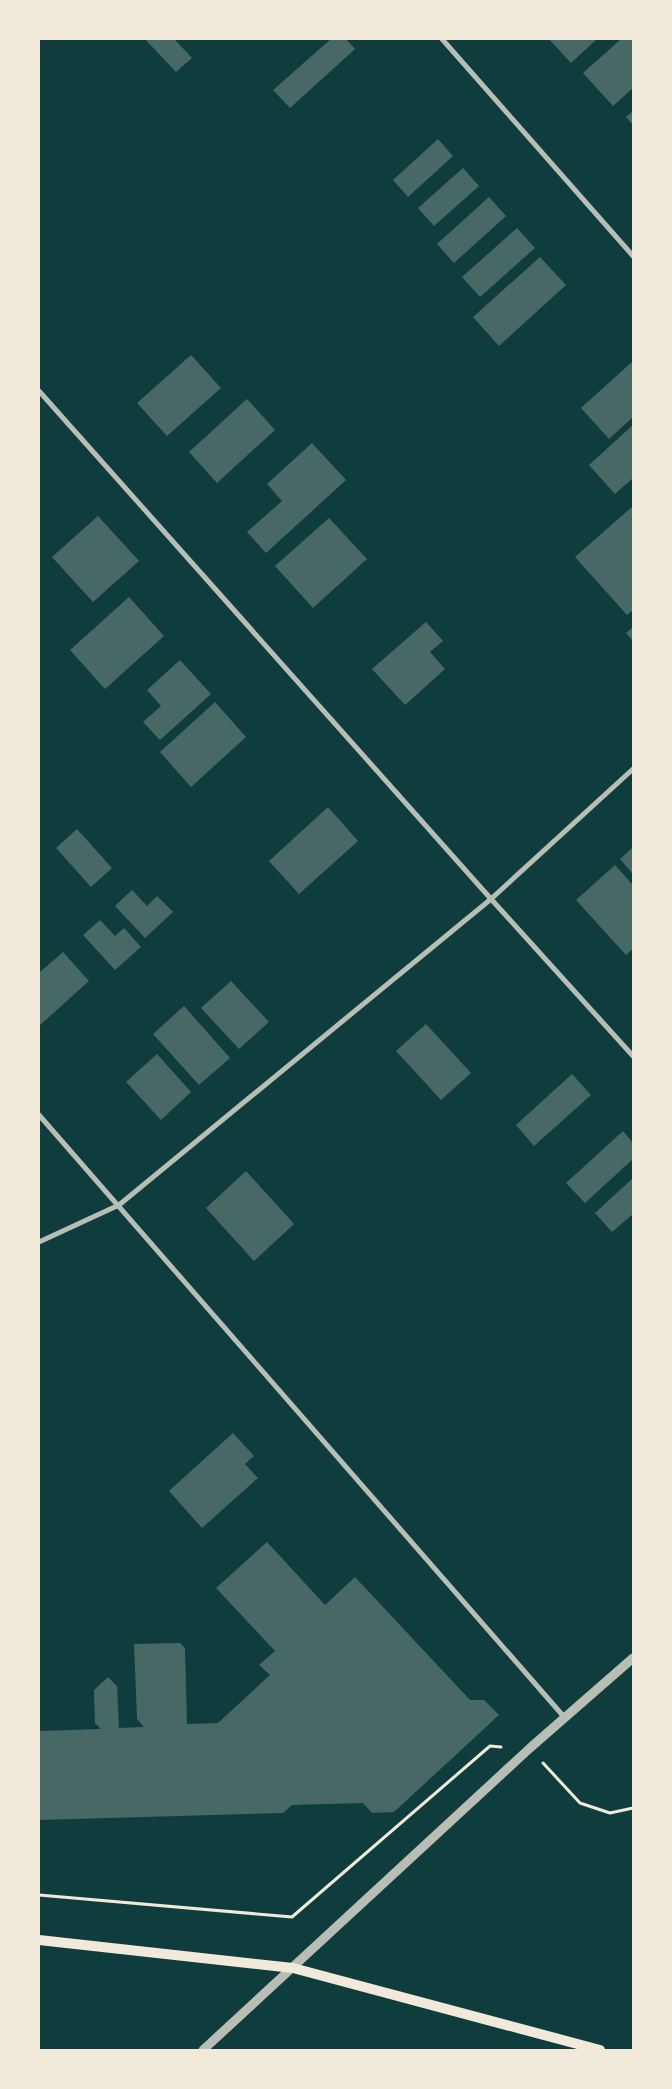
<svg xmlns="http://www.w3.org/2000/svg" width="672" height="2089" viewBox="0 0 672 2089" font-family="Rubik,sans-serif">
<rect width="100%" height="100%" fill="#0f3d3e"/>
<g fill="#486865">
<path d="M 145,39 L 174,39 L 192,58 L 176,72 Z"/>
<path d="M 331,39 L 346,39 L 355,49 L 290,108 L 273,90 Z"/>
<path d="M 549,39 L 597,39 L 571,63 Z"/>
<path d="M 621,39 L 633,39 L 633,88 L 613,106 L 583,73 Z"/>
<path d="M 633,111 L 633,125 L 626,117 Z"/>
<path d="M 438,139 L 453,156 L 408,197 L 393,180 Z"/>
<path d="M 463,168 L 479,186 L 434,226 L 418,208 Z"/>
<path d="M 489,197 L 506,216 L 454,263 L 437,244 Z"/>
<path d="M 517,228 L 535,248 L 480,297 L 462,277 Z"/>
<path d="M 540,257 L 566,285 L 499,346 L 473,317 Z"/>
<path d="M 191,355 L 221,388 L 167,436 L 137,403 Z"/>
<path d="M 633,361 L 633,417 L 609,439 L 581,408 Z"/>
<path d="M 247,399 L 275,430 L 217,483 L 189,452 Z"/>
<path d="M 633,425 L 633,478 L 615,494 L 589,465 Z"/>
<path d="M 312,443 L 346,480 L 266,553 L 247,532 L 282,501 L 267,484 Z"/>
<path d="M 633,506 L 633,610 L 627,615 L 575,557 Z"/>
<path d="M 98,516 L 139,561 L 93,602 L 52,557 Z"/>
<path d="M 329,518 L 367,559 L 313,608 L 275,566 Z"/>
<path d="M 129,597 L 164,636 L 105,689 L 70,650 Z"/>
<path d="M 426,622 L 443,641 L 430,652 L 445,669 L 405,705 L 372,669 Z"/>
<path d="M 633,627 L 633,641 L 626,633 Z"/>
<path d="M 180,660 L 211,694 L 160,740 L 143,722 L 161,706 L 147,690 Z"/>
<path d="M 215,702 L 246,737 L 191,787 L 160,752 Z"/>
<path d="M 328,807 L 358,841 L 299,894 L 269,861 Z"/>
<path d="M 77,829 L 112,868 L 91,887 L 56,848 Z"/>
<path d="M 633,847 L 633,874 L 620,859 Z"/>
<path d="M 615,865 L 633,885 L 633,949 L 626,955 L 576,900 Z"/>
<path d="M 132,890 L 147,906 L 157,896 L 173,912 L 145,938 L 115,906 Z"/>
<path d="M 100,920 L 115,936 L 124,928 L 141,947 L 115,970 L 83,935 Z"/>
<path d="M 63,952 L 89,981 L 39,1026 L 39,973 Z"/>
<path d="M 231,981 L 269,1022 L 239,1049 L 201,1008 Z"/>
<path d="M 184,1006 L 230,1058 L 199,1085 L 153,1034 Z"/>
<path d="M 426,1024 L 471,1073 L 441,1100 L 396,1051 Z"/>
<path d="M 157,1054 L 191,1092 L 161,1120 L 126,1082 Z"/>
<path d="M 572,1074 L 591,1095 L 534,1146 L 516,1125 Z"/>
<path d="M 623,1131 L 633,1143 L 633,1159 L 585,1203 L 566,1183 Z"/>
<path d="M 246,1171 L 294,1224 L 254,1261 L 206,1208 Z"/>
<path d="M 633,1178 L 633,1214 L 612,1232 L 595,1213 Z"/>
<path d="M 233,1433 L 254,1456 L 245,1464 L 258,1478 L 202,1528 L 169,1491 Z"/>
<path d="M 267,1542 L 325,1605 L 355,1577 L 470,1700 L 484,1700 L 499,1715 L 394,1812 L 372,1813 L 363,1803 L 292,1805 L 283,1813 L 39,1820 L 39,1731 L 101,1729 L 95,1723 L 94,1690 L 108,1677 L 117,1686 L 119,1728 L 144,1727 L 137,1719 L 134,1644 L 180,1643 L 185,1648 L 187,1724 L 218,1723 L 270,1675 L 259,1665 L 275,1651 L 216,1588 Z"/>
</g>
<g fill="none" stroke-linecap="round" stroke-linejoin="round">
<g stroke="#f1e9da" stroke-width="3">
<path d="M 543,1763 L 580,1803 L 610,1813 L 633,1808"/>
<path d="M 39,1895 L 292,1917 L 490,1746 L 501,1747"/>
</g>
<g stroke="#b8beb3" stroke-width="5">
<path d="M 442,39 L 633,256"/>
<path d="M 39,391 L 491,899 L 633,1056"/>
<path d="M 39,1115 L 565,1718"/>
<path d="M 39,1242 L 119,1205 L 491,899 L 633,769"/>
</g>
<path stroke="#b8beb3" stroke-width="9" d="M 203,2050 L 530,1748 L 633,1658"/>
<path stroke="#f1e9da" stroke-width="10" d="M 39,1940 L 293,1968 L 600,2050"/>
</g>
<rect width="672" height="2089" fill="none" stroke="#f1e9da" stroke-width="80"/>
</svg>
